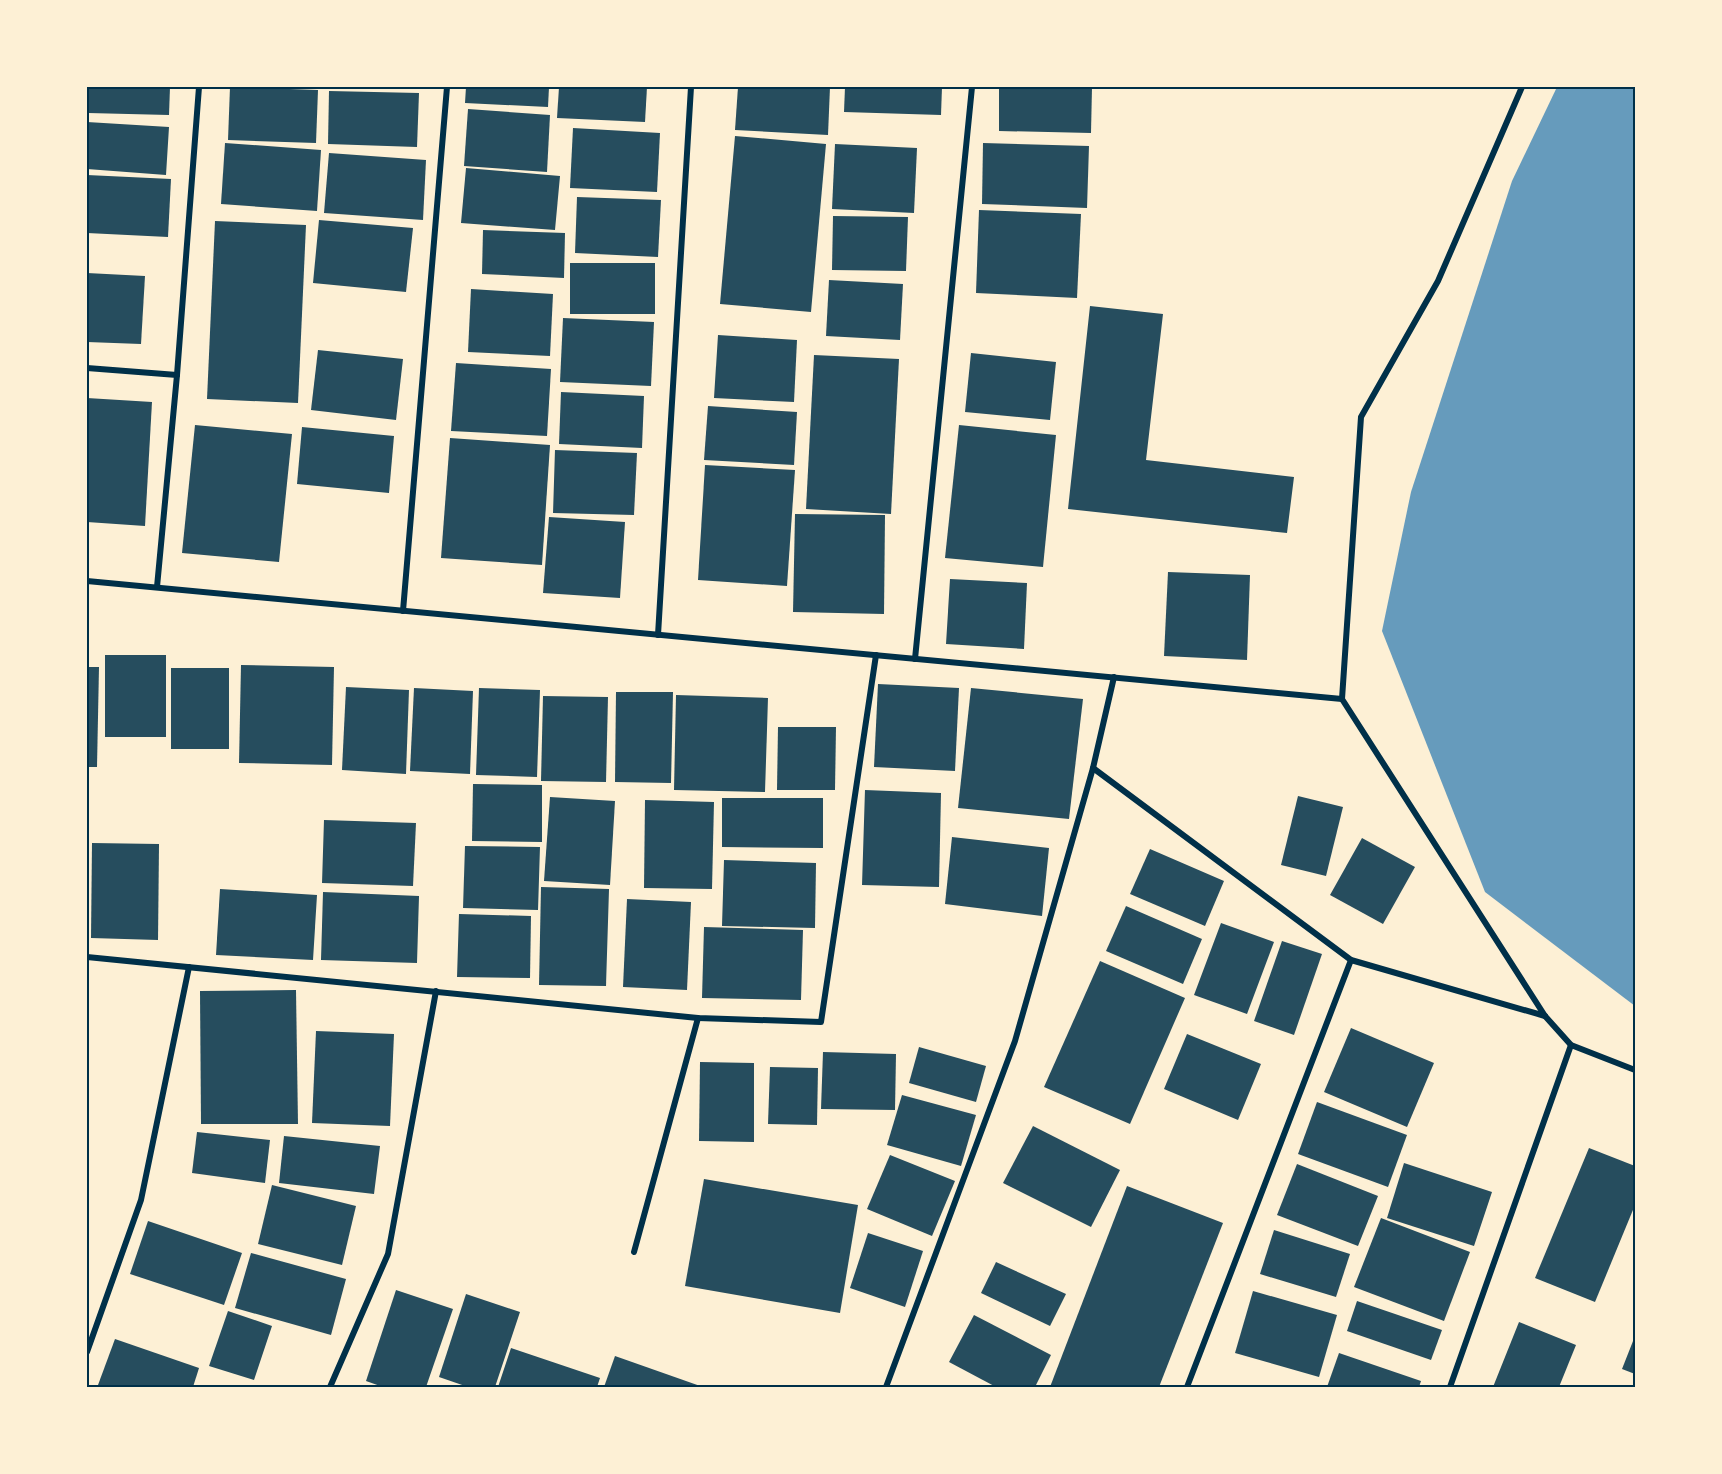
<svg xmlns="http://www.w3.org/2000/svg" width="1722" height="1474" viewBox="0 0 1722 1474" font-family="'Archivo Narrow',sans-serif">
<rect width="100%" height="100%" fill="#fdf0d5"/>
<path fill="#669bbc" d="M 1557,87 L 1635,87 L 1635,1006 L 1485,892 L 1382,631 L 1411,492 L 1512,181 Z"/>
<g fill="#264d5e">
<path d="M 89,87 L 170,87 L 169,115 L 88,113 Z"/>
<path d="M 230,87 L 318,90 L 316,143 L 228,140 Z"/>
<path d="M 466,87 L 549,87 L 548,107 L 465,103 Z"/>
<path d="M 559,87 L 647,87 L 645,122 L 557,118 Z"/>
<path d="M 738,87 L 830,87 L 828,135 L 735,130 Z"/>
<path d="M 845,87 L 942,87 L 941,115 L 844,112 Z"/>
<path d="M 999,87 L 1092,87 L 1091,133 L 999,131 Z"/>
<path d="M 329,91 L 419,93 L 417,147 L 328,144 Z"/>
<path d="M 468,109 L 550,115 L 547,172 L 464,166 Z"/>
<path d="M 87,122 L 169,127 L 166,175 L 87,169 Z"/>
<path d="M 573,128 L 660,133 L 657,192 L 570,188 Z"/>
<path d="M 735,136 L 826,144 L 811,312 L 720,304 Z"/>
<path d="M 225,143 L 321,150 L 317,211 L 221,204 Z"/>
<path d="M 983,143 L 1089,146 L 1087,208 L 982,204 Z"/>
<path d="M 835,144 L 917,148 L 914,213 L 832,209 Z"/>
<path d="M 329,153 L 426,160 L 423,220 L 324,213 Z"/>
<path d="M 466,168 L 560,176 L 555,230 L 461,223 Z"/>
<path d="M 87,175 L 171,179 L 168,237 L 87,233 Z"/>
<path d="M 577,197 L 661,200 L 658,257 L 575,253 Z"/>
<path d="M 979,210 L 1081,214 L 1077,298 L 976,293 Z"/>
<path d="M 833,216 L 908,217 L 906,271 L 832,270 Z"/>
<path d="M 319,220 L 413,228 L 406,292 L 313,283 Z"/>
<path d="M 215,221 L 306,225 L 298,403 L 207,399 Z"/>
<path d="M 483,230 L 565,233 L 564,278 L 482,274 Z"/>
<rect x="570" y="263" width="85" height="51"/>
<path d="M 87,273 L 145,276 L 141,344 L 87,342 Z"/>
<path d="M 829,280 L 903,284 L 900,340 L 826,336 Z"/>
<path d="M 471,289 L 553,294 L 550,356 L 468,352 Z"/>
<path d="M 1090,306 L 1163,314 L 1146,460 L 1294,477 L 1287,533 L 1068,509 Z"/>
<path d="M 563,318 L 654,322 L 651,386 L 560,382 Z"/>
<path d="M 718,335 L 797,340 L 794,402 L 714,398 Z"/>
<path d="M 318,350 L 403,359 L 396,420 L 311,410 Z"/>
<path d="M 971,353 L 1056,362 L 1050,420 L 965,412 Z"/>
<path d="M 814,355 L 899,359 L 891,514 L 806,509 Z"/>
<path d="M 456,363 L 551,369 L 547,436 L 451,431 Z"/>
<path d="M 561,392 L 644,396 L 642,448 L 559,444 Z"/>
<path d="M 87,398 L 152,402 L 145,526 L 87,522 Z"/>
<path d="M 708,406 L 797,412 L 794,465 L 704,460 Z"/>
<path d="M 195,425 L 292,434 L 279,562 L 182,553 Z"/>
<path d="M 959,425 L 1056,435 L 1043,567 L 945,558 Z"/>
<path d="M 302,427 L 394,436 L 389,493 L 297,484 Z"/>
<path d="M 450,438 L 550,445 L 542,565 L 441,558 Z"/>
<path d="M 555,450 L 637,453 L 634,515 L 553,513 Z"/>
<path d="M 705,465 L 795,470 L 787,586 L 698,580 Z"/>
<path d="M 795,514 L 885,515 L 884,614 L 793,612 Z"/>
<path d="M 549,517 L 625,522 L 620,598 L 543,593 Z"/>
<path d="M 1168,572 L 1250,575 L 1247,660 L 1164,656 Z"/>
<path d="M 950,579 L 1027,583 L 1024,649 L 946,644 Z"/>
<rect x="105" y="655" width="61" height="82"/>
<path d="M 241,665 L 334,667 L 332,765 L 239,763 Z"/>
<path d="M 87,667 L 99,667 L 97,767 L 87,767 Z"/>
<rect x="171" y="668" width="58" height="81"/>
<path d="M 878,684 L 959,688 L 955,771 L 874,767 Z"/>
<path d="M 346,687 L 409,690 L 406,774 L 342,770 Z"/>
<path d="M 414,688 L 473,691 L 470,774 L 410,771 Z"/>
<path d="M 479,688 L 540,690 L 537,777 L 476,775 Z"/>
<path d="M 971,688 L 1083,699 L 1069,819 L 958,808 Z"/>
<path d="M 616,692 L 673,692 L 671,783 L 615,782 Z"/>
<path d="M 676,695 L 768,698 L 765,792 L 674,790 Z"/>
<path d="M 543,696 L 608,697 L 606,782 L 541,781 Z"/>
<path d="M 778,727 L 836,727 L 835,790 L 777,790 Z"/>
<path d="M 473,784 L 542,785 L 542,842 L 472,841 Z"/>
<path d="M 865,790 L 941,793 L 939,887 L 862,885 Z"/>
<path d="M 1298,796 L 1343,807 L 1326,876 L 1281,865 Z"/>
<path d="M 550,797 L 615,801 L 610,885 L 544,881 Z"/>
<path d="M 722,798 L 823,798 L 823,848 L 722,847 Z"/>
<path d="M 645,800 L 714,802 L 712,889 L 644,888 Z"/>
<path d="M 324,820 L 416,823 L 413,886 L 322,883 Z"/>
<path d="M 952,837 L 1049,848 L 1042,916 L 945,904 Z"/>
<path d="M 1362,838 L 1415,867 L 1383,924 L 1330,895 Z"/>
<path d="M 92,843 L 159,844 L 158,940 L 91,938 Z"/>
<path d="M 465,846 L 540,847 L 538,910 L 463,908 Z"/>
<path d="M 1150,849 L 1224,881 L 1205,926 L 1130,894 Z"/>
<path d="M 724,860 L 816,863 L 815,928 L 722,926 Z"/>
<path d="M 541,887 L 609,889 L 606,986 L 539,985 Z"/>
<path d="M 220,889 L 317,895 L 313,960 L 216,955 Z"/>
<path d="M 323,892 L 419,896 L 417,963 L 321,960 Z"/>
<path d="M 627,899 L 691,902 L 687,990 L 623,987 Z"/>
<path d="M 1126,906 L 1202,939 L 1183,984 L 1106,951 Z"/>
<path d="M 459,914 L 531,916 L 530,978 L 457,977 Z"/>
<path d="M 1221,923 L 1274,942 L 1247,1014 L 1194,995 Z"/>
<path d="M 704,927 L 803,930 L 801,1000 L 702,998 Z"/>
<path d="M 1282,941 L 1322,954 L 1294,1035 L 1254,1021 Z"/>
<path d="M 1100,961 L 1185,998 L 1130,1124 L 1044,1087 Z"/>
<path d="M 296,990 L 298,1124 L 201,1124 L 200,991 Z"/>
<path d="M 1351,1028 L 1434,1063 L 1407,1127 L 1324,1092 Z"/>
<path d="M 316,1031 L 394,1034 L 390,1126 L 312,1123 Z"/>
<path d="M 1187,1034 L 1261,1064 L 1238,1120 L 1164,1089 Z"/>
<path d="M 919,1047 L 986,1066 L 976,1102 L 909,1083 Z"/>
<path d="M 823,1052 L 896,1054 L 895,1110 L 821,1109 Z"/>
<path d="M 700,1062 L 754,1063 L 754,1142 L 699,1141 Z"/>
<path d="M 770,1067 L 818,1068 L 817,1125 L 768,1124 Z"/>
<path d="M 902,1095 L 976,1115 L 961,1166 L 887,1145 Z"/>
<path d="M 1317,1102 L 1407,1135 L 1388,1187 L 1298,1154 Z"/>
<path d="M 1033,1126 L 1120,1170 L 1091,1227 L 1003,1183 Z"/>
<path d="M 197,1132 L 270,1140 L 265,1183 L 192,1173 Z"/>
<path d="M 284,1136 L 380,1146 L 374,1194 L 279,1183 Z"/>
<path d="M 1589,1148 L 1635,1166 L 1635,1205 L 1595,1302 L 1535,1278 Z"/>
<path d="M 890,1155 L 955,1181 L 932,1236 L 867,1209 Z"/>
<path d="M 1404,1163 L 1492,1192 L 1474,1246 L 1387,1218 Z"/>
<path d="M 1297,1164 L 1378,1196 L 1358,1246 L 1277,1215 Z"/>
<path d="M 704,1179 L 858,1205 L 840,1313 L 685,1286 Z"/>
<path d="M 272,1185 L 356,1206 L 342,1265 L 258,1244 Z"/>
<path d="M 1127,1186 L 1223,1223 L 1159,1387 L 1050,1387 Z"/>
<path d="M 1381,1218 L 1470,1252 L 1444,1321 L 1354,1287 Z"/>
<path d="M 148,1221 L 242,1253 L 224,1305 L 130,1274 Z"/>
<path d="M 1274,1230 L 1350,1254 L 1336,1297 L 1260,1274 Z"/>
<path d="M 868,1233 L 923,1251 L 905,1307 L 850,1288 Z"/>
<path d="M 251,1253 L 346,1279 L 331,1335 L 235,1308 Z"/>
<path d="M 996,1262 L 1066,1294 L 1050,1326 L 981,1293 Z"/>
<path d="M 396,1290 L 453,1309 L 426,1387 L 383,1387 L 366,1381 Z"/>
<path d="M 1253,1291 L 1337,1315 L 1319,1377 L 1235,1353 Z"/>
<path d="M 466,1294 L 520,1312 L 495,1387 L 468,1387 L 439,1377 Z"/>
<path d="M 1357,1301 L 1442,1330 L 1431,1360 L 1347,1331 Z"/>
<path d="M 228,1311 L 272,1326 L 254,1380 L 209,1366 Z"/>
<path d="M 974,1315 L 1051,1355 L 1035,1387 L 996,1387 L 949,1362 Z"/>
<path d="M 1519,1322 L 1576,1345 L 1559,1387 L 1493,1387 Z"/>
<path d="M 1635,1336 L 1635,1374 L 1622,1369 Z"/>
<path d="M 115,1339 L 199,1368 L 193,1387 L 104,1387 L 98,1385 Z"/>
<path d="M 511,1348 L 600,1378 L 597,1387 L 498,1387 Z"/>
<path d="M 1339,1353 L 1421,1381 L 1419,1387 L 1327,1387 Z"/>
<path d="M 615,1356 L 703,1387 L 604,1387 Z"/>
</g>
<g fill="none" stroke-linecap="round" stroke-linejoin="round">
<g stroke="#003049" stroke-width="6">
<path d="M 1522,87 L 1438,281 L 1361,417 L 1342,699 L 1545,1016 L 1571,1045 L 1635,1070"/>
<path d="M 87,368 L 177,375"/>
<path d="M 87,581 L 1342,699"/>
<path d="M 157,587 L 177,375 L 199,87"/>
<path d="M 403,611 L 447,87"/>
<path d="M 658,635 L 691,87"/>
<path d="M 915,659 L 972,87"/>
<path d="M 1093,768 L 1351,960 L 1545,1016"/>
<path d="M 87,957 L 698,1018 L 821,1022 L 876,655"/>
<path d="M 634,1252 L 698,1018"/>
<path d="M 87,1352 L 141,1200 L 189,967"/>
<path d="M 330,1387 L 388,1254 L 436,991"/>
<path d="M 886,1387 L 1015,1041 L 1093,768 L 1114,677"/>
<path d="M 1187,1387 L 1351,960"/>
<path d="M 1450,1387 L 1571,1045"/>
</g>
</g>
<rect width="1722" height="1474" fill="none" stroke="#fdf0d5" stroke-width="177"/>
<rect x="88" y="88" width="1546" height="1298" fill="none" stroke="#003049" stroke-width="2"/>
</svg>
